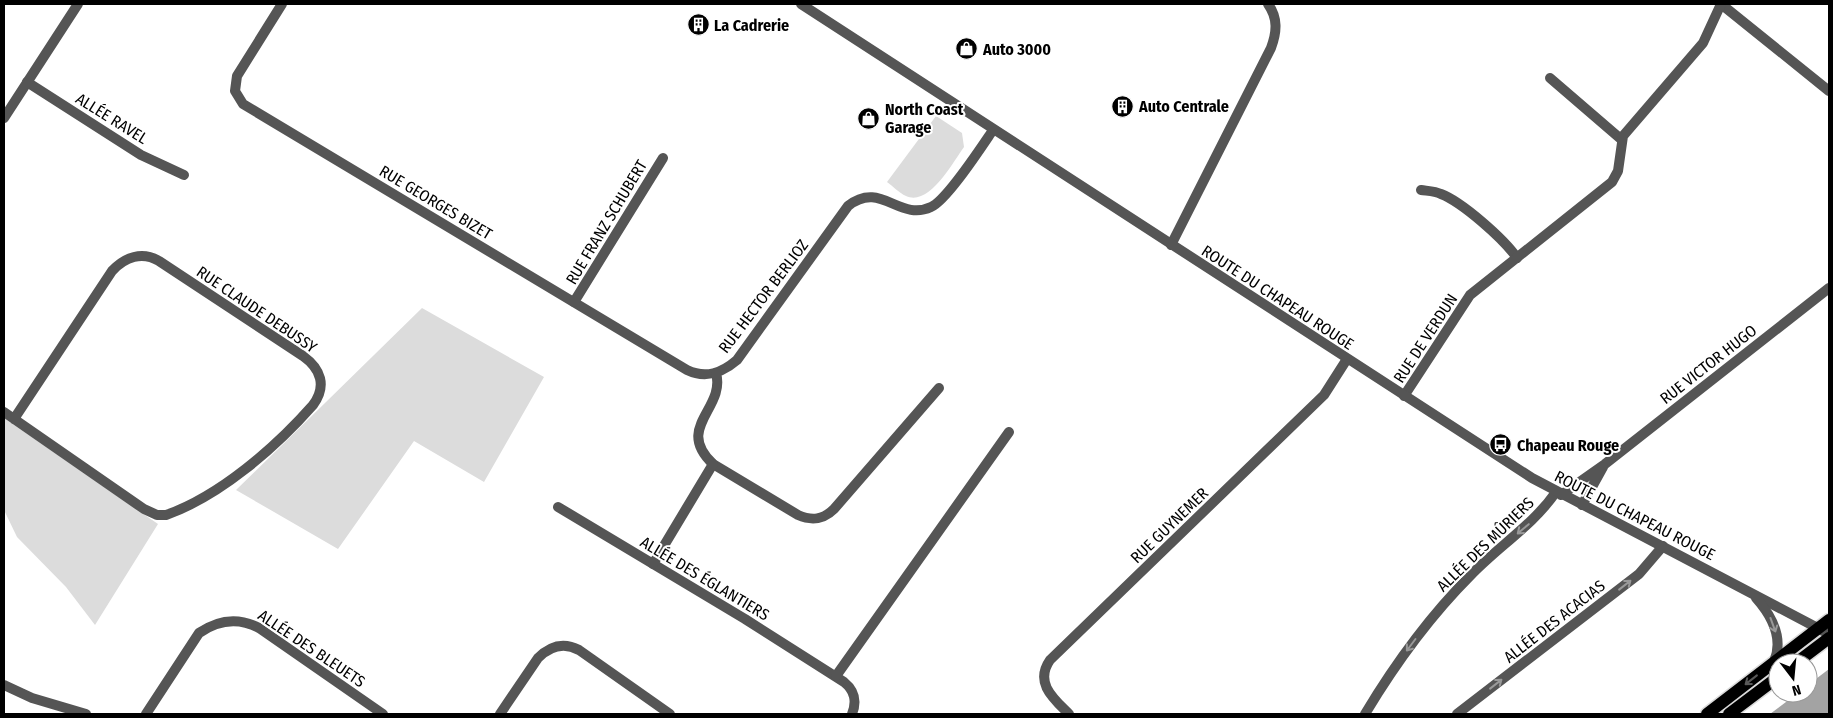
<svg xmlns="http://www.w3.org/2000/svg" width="1833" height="718" viewBox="0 0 1833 718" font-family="'Fira Sans Condensed',sans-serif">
<rect width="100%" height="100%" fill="#fff"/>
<g fill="#dcdcdc">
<path d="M 936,116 L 962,133 L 964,147 C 953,162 929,207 906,196 C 899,193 893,186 887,182 Z"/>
<path d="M 422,308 L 544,377 L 484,482 L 414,441 L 338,549 L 236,490 Z"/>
<path d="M 4,418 L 158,524 L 95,625 L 66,587 L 17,537 L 4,510 Z"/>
</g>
<path fill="#a3a3a3" d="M 1829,669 L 1829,714 L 1770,714 L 1798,693 L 1808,693 L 1808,685 Z"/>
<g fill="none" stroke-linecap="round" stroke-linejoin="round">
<defs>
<g id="primary">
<path d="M 1796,663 L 1829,638"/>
<path d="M 1707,714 L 1829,620"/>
<path d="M 1729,714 L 1778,677"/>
</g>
</defs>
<use href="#primary" stroke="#dbdbdb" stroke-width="15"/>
<g stroke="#555" stroke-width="10">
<path d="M 282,4 L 237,76 L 235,91 L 243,104 L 687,370 C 706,379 722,373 737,360 L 848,206 C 881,180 899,222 931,207 C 947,200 982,146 993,130"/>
<path d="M 1721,4 L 1829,91"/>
<path d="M 1550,78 L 1622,140"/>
<path d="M 27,82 L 141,155 L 184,175"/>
<path d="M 4,118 L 78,4"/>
<path d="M 1421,190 C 1428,191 1435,191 1441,194 C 1462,202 1504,239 1517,258"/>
<path d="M 1171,245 L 1271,48 C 1277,32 1278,18 1268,4"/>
<path d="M 574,302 L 663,158"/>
<path d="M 716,373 C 726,409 674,427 713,464 L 798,515 C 812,521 823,520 834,509 L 939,388"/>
<path d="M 1404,396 L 1470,295 L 1612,182 L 1618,171 L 1623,136 L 1703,43 L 1721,4"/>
<path d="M 4,412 L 144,509 L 157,515 L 166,515 C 220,496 276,447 313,405 C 327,386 321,369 303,356 L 159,261 C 142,251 125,257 112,271 L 14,419"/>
<path d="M 1561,495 L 1605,464 L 1829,288"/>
<path d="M 1582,505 L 1603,467"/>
<path d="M 558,507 L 745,619 L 844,682 C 855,691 857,701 852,714"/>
<path d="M 653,564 L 713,464"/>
<path d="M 836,676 L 1009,432"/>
<path d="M 4,685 L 32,698 L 86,714"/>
<path d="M 146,714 L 199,633 C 218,620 238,617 259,628 L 383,714"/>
<path d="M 500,714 L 538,658 C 550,646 564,642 579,650 L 670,714"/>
<path d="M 1069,714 C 1054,699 1034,683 1050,660 L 1324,395 L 1347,359"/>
<path d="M 1365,714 C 1395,664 1430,616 1471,575 C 1499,546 1533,525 1556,492"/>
<path d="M 1457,714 L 1639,574 L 1663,546"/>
</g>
<g stroke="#555" stroke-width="10">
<path d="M 801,4 L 1532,478 L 1829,634"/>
<path d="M 1756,598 C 1772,616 1784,638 1774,662"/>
</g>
<use href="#primary" stroke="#000" stroke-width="12"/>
</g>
<defs><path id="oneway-shaft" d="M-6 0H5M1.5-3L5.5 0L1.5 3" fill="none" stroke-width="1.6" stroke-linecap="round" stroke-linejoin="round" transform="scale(1.25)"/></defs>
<g stroke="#999">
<use href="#oneway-shaft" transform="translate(1523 529) rotate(140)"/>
<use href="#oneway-shaft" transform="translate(1625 585) rotate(-38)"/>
<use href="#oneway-shaft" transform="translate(1773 625) rotate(70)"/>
<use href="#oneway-shaft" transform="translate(1411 645) rotate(127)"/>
<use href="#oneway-shaft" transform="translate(1496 684) rotate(-38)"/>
</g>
<use stroke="#595959" href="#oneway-shaft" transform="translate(1751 680) rotate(142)"/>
<defs>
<symbol id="building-disc" viewBox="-11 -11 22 22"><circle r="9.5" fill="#000" stroke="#fff"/><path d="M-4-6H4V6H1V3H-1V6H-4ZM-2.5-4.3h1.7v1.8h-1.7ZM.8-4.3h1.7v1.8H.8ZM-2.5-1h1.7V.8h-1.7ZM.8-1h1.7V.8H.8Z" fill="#fff"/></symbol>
<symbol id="shop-disc" viewBox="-11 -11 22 22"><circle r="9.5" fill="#000" stroke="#fff"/><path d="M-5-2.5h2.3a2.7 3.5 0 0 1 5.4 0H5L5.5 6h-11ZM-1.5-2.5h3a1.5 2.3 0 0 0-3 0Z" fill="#fff"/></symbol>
<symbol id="bus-disc" viewBox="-11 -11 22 22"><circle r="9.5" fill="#000" stroke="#fff"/><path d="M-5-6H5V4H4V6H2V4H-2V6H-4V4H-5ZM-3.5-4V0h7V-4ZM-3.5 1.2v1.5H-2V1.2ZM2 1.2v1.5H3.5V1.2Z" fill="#fff"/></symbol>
</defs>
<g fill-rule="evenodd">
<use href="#building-disc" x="686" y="12" width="25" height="25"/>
<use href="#shop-disc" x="954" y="36" width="25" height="25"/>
<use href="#building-disc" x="1110" y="94" width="25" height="25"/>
<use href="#shop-disc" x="856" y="106" width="25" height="25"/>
<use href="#bus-disc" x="1488" y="432" width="25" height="25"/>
</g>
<g text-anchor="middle" stroke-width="4" stroke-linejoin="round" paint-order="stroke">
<g font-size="16" font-weight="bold" fill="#000" stroke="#fff" text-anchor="start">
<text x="714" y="31">La Cadrerie</text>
<text x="983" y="55">Auto 3000</text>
<text x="1139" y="112">Auto Centrale</text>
<text x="885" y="115">North Coast<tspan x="885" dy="18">Garage</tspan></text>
<text x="1517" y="451">Chapeau Rouge</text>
</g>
<g font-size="16" fill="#000" stroke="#fff">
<text transform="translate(112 118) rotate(32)" y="6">ALLÉE RAVEL</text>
<text transform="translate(436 202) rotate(31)" y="6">RUE GEORGES BIZET</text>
<text transform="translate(606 222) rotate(-59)" y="6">RUE FRANZ SCHUBERT</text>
<text transform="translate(763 296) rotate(-53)" y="6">RUE HECTOR BERLIOZ</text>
<text transform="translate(1278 297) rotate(33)" y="6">ROUTE DU CHAPEAU ROUGE</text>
<text transform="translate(257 309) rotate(34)" y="6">RUE CLAUDE DEBUSSY</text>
<text transform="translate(1425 338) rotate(-57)" y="6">RUE DE VERDUN</text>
<text transform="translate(1708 364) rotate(-38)" y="6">RUE VICTOR HUGO</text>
<text transform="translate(1635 515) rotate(27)" y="6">ROUTE DU CHAPEAU ROUGE</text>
<text transform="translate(1169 525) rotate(-44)" y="6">RUE GUYNEMER</text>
<text transform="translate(1485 544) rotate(-44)" y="6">ALLÉE DES MÛRIERS</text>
<text transform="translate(705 578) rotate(31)" y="6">ALLÉE DES ÉGLANTIERS</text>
<text transform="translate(1554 621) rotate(-38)" y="6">ALLÉE DES ACACIAS</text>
<text transform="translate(312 648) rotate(34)" y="6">ALLÉE DES BLEUETS</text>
</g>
</g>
<rect width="1833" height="718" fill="none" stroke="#000000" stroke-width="10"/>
<g transform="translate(1793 678) rotate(164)"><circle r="24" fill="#ffffff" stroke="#999999"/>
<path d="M0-4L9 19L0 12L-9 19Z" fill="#000000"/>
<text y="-8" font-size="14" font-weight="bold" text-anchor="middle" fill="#000000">N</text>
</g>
</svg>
